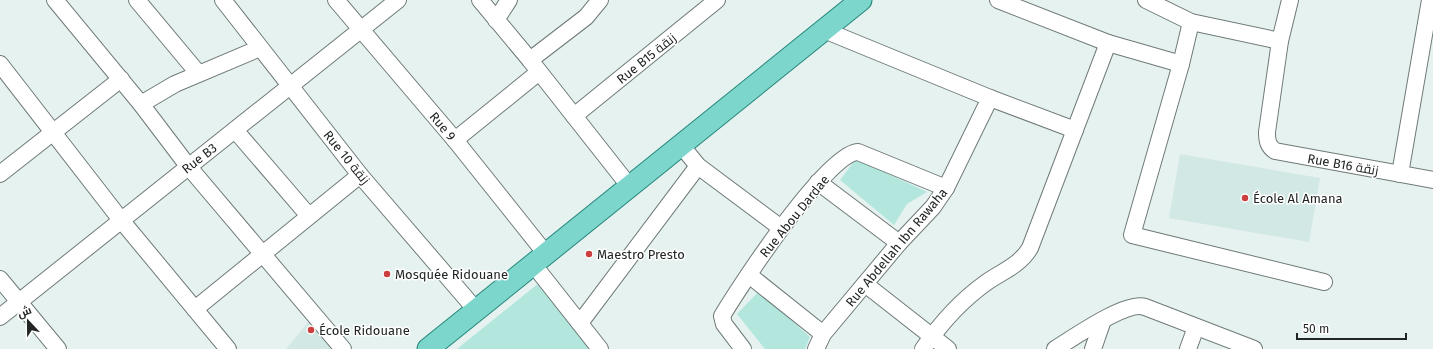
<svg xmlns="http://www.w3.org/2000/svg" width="1433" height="349" viewBox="0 0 1433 349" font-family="'Fira Sans',Cairo,sans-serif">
<rect width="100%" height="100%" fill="#e6f2f0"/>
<g fill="#d2e8e4">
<path d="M 1180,154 L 1320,178 L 1309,242 L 1169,218 Z"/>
<path d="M 310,320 L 336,349 L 286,349 Z"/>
</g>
<g fill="#b3e6dd">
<path d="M 856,159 L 927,192 L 907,204 L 894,225 L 840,180 Z"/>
<path d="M 539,283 L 593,349 L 457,349 Z"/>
<path d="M 759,291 L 810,337 L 805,349 L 765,349 L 737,314 Z"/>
</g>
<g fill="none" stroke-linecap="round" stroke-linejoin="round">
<defs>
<g id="minor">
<path d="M 55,0 L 141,104 L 188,166 L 343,349"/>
<path d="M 137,0 L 198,73"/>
<path d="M 223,0 L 360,175 L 476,310"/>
<path d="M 336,0 L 455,140 L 546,254"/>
<path d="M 480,0 L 530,60 L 630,187"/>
<path d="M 998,0 L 1108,43 L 1181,64"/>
<path d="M 1146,0 L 1191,22 L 1280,41"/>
<path d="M 1290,0 L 1280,41 L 1267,132 C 1267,141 1268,146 1275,151 L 1433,180"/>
<path d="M 496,20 L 509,0"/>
<path d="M 1191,22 L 1181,64 L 1132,235 L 1324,282"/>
<path d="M 824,30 L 990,98 L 1075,130"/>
<path d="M 530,60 L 586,17 L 600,0"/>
<path d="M 0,64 L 121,220 L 228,349"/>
<path d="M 141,104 L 175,84 L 260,48"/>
<path d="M 574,116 L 717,0"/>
<path d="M 235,130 L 309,216"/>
<path d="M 455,140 L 539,72"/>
<path d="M 681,145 L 698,166 L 781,228"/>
<path d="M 0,174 L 121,79"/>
<path d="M 1400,174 L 1430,0"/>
<path d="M 818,182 L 899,243"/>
<path d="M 533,264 L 600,349"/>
<path d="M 749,275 L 823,334"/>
<path d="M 0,279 L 58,349"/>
<path d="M 865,284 L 948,349"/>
<path d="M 195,309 L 360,175"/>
<path d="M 0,317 L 398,0"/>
<path d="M 580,323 L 698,166"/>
<path d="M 743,349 L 724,324 L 722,316 C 739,287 828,152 858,152 L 946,188"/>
<path d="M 816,349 L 823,334 L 899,243 L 933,207 L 946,188 L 990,98"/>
<path d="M 923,349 C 940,324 963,299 987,282 C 1003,271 1020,265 1030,248 L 1108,43"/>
<path d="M 1055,349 C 1073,338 1127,300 1145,307 L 1254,349"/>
<path d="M 1093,349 L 1103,320"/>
<path d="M 1188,349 L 1196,327"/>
</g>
<path id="major" d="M 428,349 L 861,0"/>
</defs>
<use href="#minor" stroke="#6f7a78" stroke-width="18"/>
<use href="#major" stroke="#25867b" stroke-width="23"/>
<use href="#minor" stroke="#fff" stroke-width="16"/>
<use href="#major" stroke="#7dd6cc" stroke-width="21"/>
</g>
<g fill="#cd3e3f" stroke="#fff" stroke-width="1.5">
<circle cx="1245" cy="198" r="4"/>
<circle cx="589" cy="254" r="4"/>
<circle cx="387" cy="274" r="4"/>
<circle cx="311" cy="330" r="4"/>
</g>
<g text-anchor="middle" stroke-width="3" stroke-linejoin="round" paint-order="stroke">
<g font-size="13" fill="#212524" stroke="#fff">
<text transform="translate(646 58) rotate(-39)" y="5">Rue B15 زنقة</text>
<text transform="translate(443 126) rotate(50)" y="5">Rue 9</text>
<text transform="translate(347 157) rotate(51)" y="5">Rue 10 زنقة</text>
<text transform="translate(199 158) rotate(-38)" y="5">Rue B3</text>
<text transform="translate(1343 164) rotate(10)" y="5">Rue B16 زنقة</text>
<text transform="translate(794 216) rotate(-51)" y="5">Rue Abou Dardae</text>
<text transform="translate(896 247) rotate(-50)" y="5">Rue Abdellah Ibn Rawaha</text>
</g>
<g font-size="13" fill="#212524" stroke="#fff" text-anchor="start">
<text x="1253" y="203">École Al Amana</text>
<text x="597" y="259">Maestro Presto</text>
<text x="395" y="279">Mosquée Ridouane</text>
<text x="319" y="335">École Ridouane</text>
</g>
</g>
<g transform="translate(28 321) rotate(338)" stroke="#ffffff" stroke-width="3" paint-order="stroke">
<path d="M0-3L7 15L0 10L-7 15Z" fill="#212524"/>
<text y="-6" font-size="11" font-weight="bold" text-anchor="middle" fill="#212524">ش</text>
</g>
<path d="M1297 333v6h109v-6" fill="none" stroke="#212524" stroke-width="2"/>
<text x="1303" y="333" font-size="12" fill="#212524" stroke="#ffffff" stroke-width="3" paint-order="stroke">50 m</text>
</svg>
